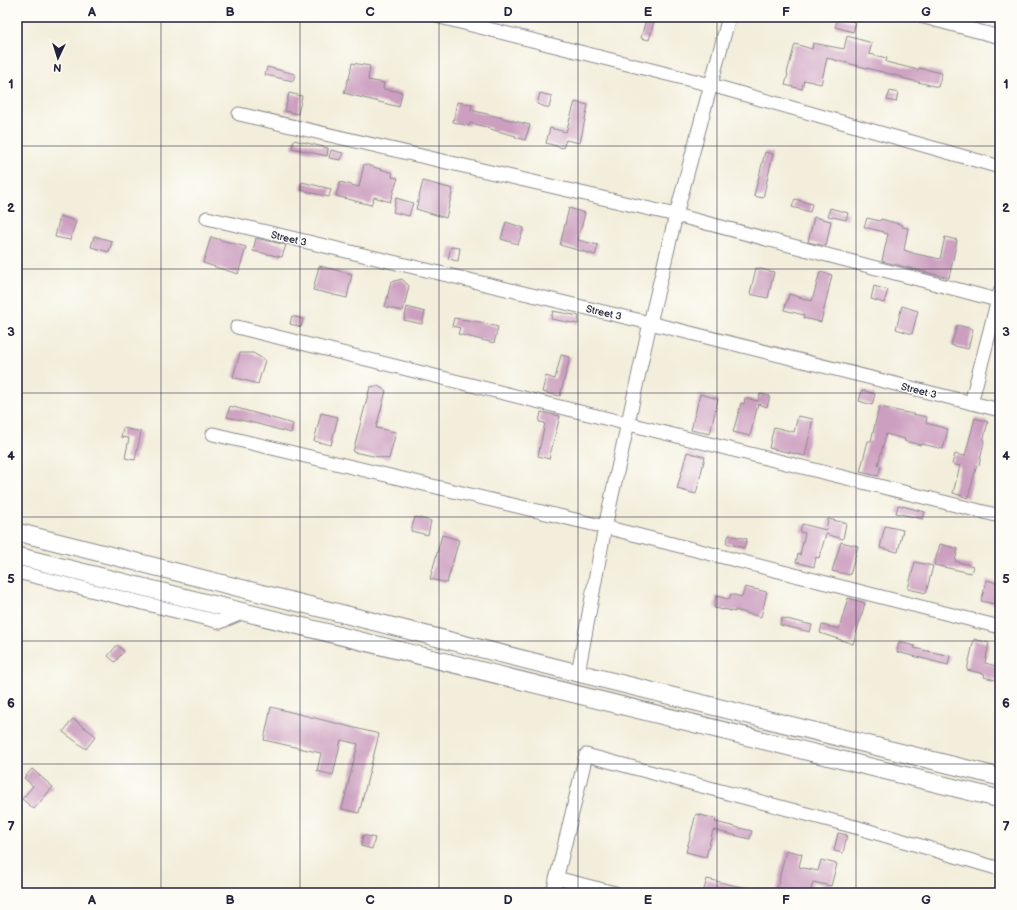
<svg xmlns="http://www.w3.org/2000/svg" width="1017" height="910" viewBox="0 0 1017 910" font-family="'Balsamiq Sans',sans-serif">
<rect width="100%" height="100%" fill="#fdfcf7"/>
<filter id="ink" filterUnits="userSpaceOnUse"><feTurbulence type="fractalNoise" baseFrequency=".025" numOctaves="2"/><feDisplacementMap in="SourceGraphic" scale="8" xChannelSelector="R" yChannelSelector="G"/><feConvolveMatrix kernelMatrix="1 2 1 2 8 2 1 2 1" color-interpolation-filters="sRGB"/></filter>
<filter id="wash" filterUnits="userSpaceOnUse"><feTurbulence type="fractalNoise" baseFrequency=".012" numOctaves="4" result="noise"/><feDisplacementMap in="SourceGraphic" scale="16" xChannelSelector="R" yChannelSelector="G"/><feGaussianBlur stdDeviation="0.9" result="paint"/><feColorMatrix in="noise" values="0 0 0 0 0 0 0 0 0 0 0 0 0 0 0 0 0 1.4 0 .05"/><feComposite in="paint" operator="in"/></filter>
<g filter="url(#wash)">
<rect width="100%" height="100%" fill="#f3eedb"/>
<g id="blocks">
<g fill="#cc9ebf">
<path d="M 838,18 L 856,22 L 853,32 L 835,27 Z"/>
<path d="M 646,19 L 654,21 L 649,40 L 641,38 Z"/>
<path d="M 847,36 L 872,43 L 869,54 L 887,58 L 886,62 L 918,70 L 919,68 L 942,73 L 938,87 L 902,78 L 902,77 L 827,58 L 821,84 L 804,80 L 802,89 L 785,85 L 788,74 L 787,73 L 795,44 L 812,49 L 813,43 L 844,49 Z"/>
<path d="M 352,63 L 370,66 L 368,80 L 384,83 L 383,89 L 402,92 L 399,107 L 344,93 L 348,79 L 349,79 Z"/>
<path d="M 267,67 L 295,74 L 293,81 L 265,75 Z"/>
<path d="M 890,91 L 898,93 L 896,102 L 887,100 Z"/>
<path d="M 289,93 L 302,96 L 298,114 L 285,111 Z"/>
<path d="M 540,93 L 552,96 L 549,108 L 537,104 Z"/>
<path d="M 457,102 L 472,104 L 471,110 L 530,125 L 525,140 L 515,137 L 516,136 L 490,129 L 490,128 L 470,123 L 469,126 L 453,122 Z"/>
<path d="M 575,102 L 588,105 L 580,143 L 566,140 L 563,148 L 546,143 L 550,128 L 566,132 Z"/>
<path d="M 294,140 L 328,148 L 327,156 L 292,148 Z"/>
<path d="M 331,150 L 343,153 L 341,160 L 329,158 Z"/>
<path d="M 765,152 L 773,154 L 763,198 L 754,196 Z"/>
<path d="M 364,164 L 393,173 L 392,177 L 398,178 L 390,202 L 374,197 L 371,205 L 336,196 L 340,182 L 359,187 Z"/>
<path d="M 423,181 L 453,189 L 446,218 L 416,209 Z"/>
<path d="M 302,182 L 331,189 L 329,197 L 301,190 Z"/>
<path d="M 396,198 L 413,203 L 409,216 L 393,212 Z"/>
<path d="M 795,199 L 812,204 L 810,212 L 792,207 Z"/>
<path d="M 569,208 L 585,213 L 578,240 L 598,245 L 595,255 L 560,245 Z"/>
<path d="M 830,208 L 848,213 L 846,220 L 828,216 Z"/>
<path d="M 60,216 L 76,221 L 70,240 L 55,237 Z"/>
<path d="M 814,217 L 831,221 L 826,246 L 808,242 Z"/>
<path d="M 867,218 L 880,221 L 881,219 L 903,225 L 902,227 L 908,228 L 904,250 L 916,254 L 940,259 L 945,237 L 957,240 L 949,278 L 882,261 L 888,234 L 884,233 L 884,232 L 864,227 Z"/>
<path d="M 506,222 L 524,228 L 518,244 L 501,239 Z"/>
<path d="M 94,236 L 112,241 L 109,252 L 91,247 Z"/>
<path d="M 211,237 L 246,247 L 238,274 L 203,263 Z"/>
<path d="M 256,238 L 286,245 L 282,257 L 253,251 Z"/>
<path d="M 451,247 L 460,248 L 458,261 L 448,259 Z"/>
<path d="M 319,266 L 352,274 L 347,298 L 313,290 Z"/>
<path d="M 756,268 L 774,272 L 768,298 L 750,294 Z"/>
<path d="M 820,272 L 832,275 L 821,322 L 803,318 L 804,315 L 784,310 L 789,294 L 812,301 Z"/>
<path d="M 402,279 L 409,286 L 403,311 L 385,307 L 391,282 Z"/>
<path d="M 874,286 L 888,290 L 884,303 L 871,299 Z"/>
<path d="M 902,306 L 918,311 L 912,334 L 896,329 Z"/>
<path d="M 407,307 L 425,312 L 422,324 L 404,320 Z"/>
<path d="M 553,311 L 579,316 L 578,324 L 551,319 Z"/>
<path d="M 292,316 L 303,319 L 301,327 L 290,324 Z"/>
<path d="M 454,318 L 480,322 L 498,327 L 494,343 L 458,334 L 460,328 L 452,326 Z"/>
<path d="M 957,325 L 973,329 L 968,349 L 951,345 Z"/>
<path d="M 240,353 L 253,353 L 265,360 L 258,384 L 233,377 Z"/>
<path d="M 561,355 L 570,357 L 560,396 L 542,392 L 546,376 L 555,379 Z"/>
<path d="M 378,386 L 386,391 L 376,428 L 396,432 L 389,459 L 353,452 L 370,387 Z"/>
<path d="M 862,390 L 875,394 L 872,405 L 859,401 Z"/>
<path d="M 700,394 L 718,399 L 710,434 L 691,430 Z"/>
<path d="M 760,394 L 770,396 L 767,407 L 758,404 L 750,436 L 733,432 L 741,403 L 744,404 L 745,398 L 758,401 Z"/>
<path d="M 230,406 L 293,424 L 291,433 L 254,423 L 227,417 Z"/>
<path d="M 879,407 L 927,417 L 926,423 L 948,429 L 943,449 L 922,444 L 921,445 L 904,441 L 905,439 L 886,434 L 878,465 L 881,466 L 878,476 L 860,472 L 868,441 L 871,441 Z"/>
<path d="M 541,412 L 560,416 L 549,459 L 538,456 L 545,423 L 539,422 Z"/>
<path d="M 321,413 L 338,417 L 331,445 L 314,441 Z"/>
<path d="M 798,416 L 813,419 L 805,456 L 769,448 L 774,427 L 794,432 Z"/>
<path d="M 975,418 L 988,422 L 983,441 L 984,441 L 979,466 L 977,465 L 968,498 L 953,493 L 960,466 L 952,464 L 955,454 L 965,456 Z"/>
<path d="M 123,428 L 141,432 L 135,460 L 125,458 L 129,438 L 121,437 Z"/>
<path d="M 687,452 L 705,457 L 696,494 L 677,489 Z"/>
<path d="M 898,505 L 925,512 L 923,519 L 896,513 Z"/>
<path d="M 415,517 L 431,521 L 428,535 L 411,531 Z"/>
<path d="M 828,519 L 846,523 L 843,539 L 826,534 L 819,558 L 816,557 L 814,567 L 796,562 L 798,554 L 800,555 L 805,533 L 800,532 L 802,524 L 826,530 Z"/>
<path d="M 885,526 L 903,530 L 898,552 L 880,548 Z"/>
<path d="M 442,535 L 459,540 L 447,583 L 430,579 Z"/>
<path d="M 729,535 L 747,539 L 744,548 L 726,543 Z"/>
<path d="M 841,542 L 858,546 L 850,575 L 832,571 Z"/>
<path d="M 940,544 L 958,549 L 955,561 L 973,566 L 971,573 L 934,565 Z"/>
<path d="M 915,562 L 933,566 L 926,593 L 908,589 Z"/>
<path d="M 987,580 L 1000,584 L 1000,597 L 998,605 L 981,601 Z"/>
<path d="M 745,587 L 767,592 L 761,617 L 735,610 L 735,612 L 724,609 L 724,610 L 714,608 L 716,596 L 729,599 L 731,594 L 742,597 Z"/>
<path d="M 848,598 L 865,603 L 853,644 L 820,633 L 822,625 L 839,629 Z"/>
<path d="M 782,618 L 812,625 L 810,632 L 780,625 Z"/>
<path d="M 974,639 L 989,643 L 985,663 L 1000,667 L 1000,681 L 984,677 L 985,674 L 967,670 Z"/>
<path d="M 899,642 L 915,646 L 914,648 L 950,656 L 948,665 L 897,652 Z"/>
<path d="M 117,645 L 124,651 L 115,662 L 108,656 Z"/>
<path d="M 271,707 L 379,734 L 359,813 L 342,809 L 358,744 L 341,740 L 333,775 L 317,771 L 321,753 L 264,740 Z"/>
<path d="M 73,719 L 96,736 L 86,749 L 63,732 Z"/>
<path d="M 32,769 L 53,787 L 34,809 L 22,799 L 33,786 L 24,778 Z"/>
<path d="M 696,814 L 716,819 L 715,822 L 752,831 L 750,839 L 713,830 L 706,857 L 686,852 Z"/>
<path d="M 838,833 L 847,835 L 843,853 L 834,851 Z"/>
<path d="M 363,835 L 375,838 L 372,849 L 361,846 Z"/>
<path d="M 786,850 L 802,854 L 799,867 L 818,871 L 821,860 L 837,864 L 831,886 L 813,882 L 810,893 L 776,893 Z"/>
<path d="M 707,879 L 750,889 L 750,893 L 703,893 Z"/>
</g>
</g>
</g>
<g filter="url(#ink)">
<use href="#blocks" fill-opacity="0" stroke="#8a888b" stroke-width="1"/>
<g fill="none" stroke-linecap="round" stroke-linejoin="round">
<defs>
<g id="minor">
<path d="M 440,17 L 711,85 L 1000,167"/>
<path d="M 924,17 L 1000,37"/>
<path d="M 239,114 L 676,215 L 997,300"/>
<path d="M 207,218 L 650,323 L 1000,410"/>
<path d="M 237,327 L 1000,516"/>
<path d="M 971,403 L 1000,292"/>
<path d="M 213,434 L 605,527 L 1000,627"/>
<path d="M 17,572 L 220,622 L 244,612"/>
<path d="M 578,673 L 605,527 L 650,323 L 676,215 L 729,17"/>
<path d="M 556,878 L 615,893"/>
<path d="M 553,893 L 586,755 L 859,828 L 1000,869"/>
</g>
<g id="major">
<path d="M 17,532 L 578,673 L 1000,777"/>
<path d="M 17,556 L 1000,799"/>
</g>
</defs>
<use href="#minor" stroke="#8a888b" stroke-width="15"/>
<use href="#major" stroke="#8a888b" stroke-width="19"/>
<use href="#minor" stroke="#fff" stroke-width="13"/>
<use href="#major" stroke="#fff" stroke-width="17"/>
</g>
</g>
<path fill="none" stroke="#22223b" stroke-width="1" stroke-opacity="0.55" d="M 161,17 L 161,893M 300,17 L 300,893M 439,17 L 439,893M 578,17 L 578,893M 717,17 L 717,893M 856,17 L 856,893M 17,146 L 1000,146M 17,269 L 1000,269M 17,393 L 1000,393M 17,517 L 1000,517M 17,641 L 1000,641M 17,764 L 1000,764"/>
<g text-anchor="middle" stroke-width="3" stroke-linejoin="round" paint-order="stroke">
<g font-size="10" fill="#22223b" stroke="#fdfcf7">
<text transform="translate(289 238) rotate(13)" y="4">Street 3</text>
<text transform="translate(604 312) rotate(13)" y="4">Street 3</text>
<text transform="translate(919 390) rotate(14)" y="4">Street 3</text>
</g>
</g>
<rect width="1017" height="910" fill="none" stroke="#fdfcf7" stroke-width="44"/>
<g transform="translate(58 58) rotate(184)" stroke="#fdfcf7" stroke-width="3" paint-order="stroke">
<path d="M0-3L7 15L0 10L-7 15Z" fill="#22223b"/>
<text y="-6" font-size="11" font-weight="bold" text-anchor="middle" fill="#22223b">N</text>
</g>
<rect x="22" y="22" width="973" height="866" fill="none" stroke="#22223b" stroke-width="1.5"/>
<g font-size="13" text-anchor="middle" font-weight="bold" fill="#22223b">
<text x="92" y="16">A</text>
<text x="230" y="16">B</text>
<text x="370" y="16">C</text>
<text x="508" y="16">D</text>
<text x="648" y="16">E</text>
<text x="786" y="16">F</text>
<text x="926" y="16">G</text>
<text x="11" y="88">1</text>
<text x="1006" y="88">1</text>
<text x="11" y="212">2</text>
<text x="1006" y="212">2</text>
<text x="11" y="336">3</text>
<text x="1006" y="336">3</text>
<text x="11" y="460">4</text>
<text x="1006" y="460">4</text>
<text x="11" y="583">5</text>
<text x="1006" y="583">5</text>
<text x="11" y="707">6</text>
<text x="1006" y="707">6</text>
<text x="11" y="831">7</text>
<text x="1006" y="831">7</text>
<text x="92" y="904">A</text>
<text x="230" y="904">B</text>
<text x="370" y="904">C</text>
<text x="508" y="904">D</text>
<text x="648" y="904">E</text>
<text x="786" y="904">F</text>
<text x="926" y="904">G</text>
</g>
</svg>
